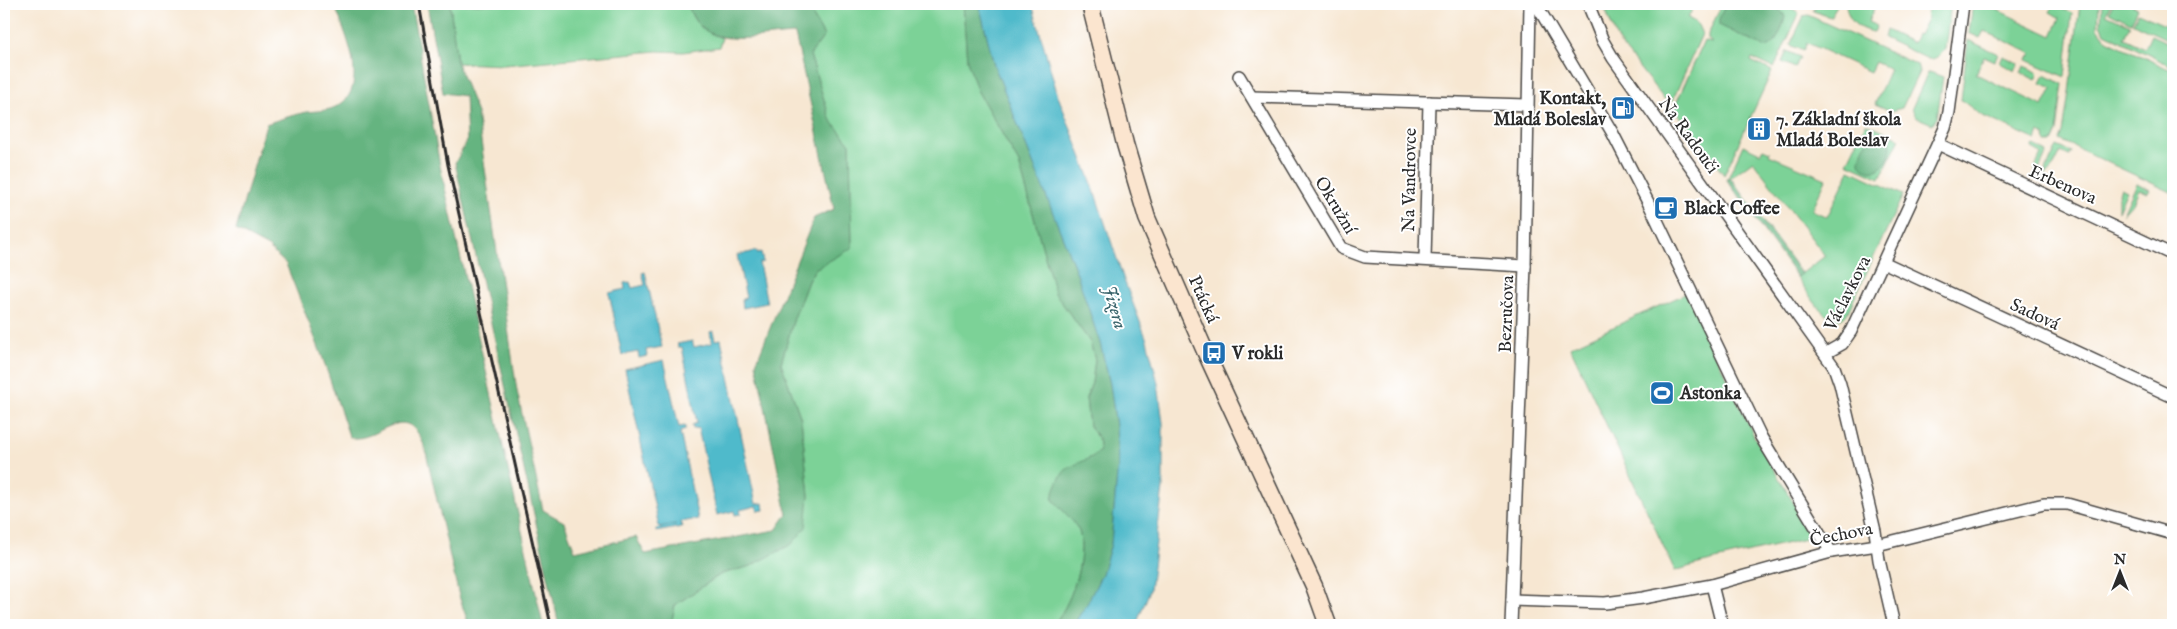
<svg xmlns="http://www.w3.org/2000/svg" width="2177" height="629" viewBox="0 0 2177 629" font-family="'IM FELL English',serif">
<rect width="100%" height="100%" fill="#fff"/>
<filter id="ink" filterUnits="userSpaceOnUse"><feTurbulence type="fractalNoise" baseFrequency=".02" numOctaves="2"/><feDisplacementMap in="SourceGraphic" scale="10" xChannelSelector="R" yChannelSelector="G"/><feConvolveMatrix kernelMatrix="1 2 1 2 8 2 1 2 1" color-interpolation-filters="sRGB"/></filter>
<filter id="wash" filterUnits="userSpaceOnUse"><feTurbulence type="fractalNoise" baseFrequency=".0096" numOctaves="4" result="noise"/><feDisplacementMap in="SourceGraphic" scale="20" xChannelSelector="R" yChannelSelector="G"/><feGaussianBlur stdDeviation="1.12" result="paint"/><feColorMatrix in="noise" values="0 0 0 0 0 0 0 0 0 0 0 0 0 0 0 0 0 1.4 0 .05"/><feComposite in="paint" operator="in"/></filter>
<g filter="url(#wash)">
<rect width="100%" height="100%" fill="#f7e7d2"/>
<g fill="#7cd297" stroke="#547e61">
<path d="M 450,4 L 688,4 C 693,24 703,31 722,38 L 719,47 L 683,52 L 657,51 L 504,65 L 457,63 Z"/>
<path d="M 806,4 L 963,4 L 967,60 L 977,90 L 1019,163 L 1055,293 L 1090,342 L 1095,360 L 1092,383 L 1086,398 L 1089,426 L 1098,438 L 1100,451 L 1092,458 L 1067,469 L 1052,498 C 1060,508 1075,520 1079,531 C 1087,556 1071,608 1052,625 L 671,625 L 675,605 L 721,574 L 751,566 L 809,496 L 801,419 L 781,363 L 794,318 L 808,281 L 815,269 L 852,247 L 850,144 L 830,119 L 810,55 L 824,36 Z"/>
<path d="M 1603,4 L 1695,4 L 1688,18 L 1697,23 L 1702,34 L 1671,104 L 1666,98 L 1664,99 L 1618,41 Z"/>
<path d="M 1722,4 C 1739,4 1791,0 1799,14 L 1774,68 L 1752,58 L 1751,61 L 1772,71 L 1724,175 L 1674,108 L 1704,41 L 1712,43 L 1708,39 L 1708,34 Z"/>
<path d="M 1817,4 L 1838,4 L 1830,17 L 1813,11 Z"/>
<path d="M 1846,4 L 1876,4 L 1868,22 L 1877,26 L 1874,32 C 1858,30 1847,20 1846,4 Z"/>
<path d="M 1931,4 L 1951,4 L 1945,49 C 1941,55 1935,60 1928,59 L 1884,38 L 1886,30 L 1913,43 L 1917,34 L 1919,35 L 1928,17 L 1926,15 Z"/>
<path d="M 1973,4 L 1985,4 L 2052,36 L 2060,18 L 2050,12 L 2053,5 L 2072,13 L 2065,77 L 2027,60 L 2031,53 L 1984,31 L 1980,38 L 1969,33 Z"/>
<path d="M 2080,4 L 2099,4 L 2098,28 L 2107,40 L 2173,71 L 2173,193 L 2060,140 L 2063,133 L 2069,92 Z"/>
<path d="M 2102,4 L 2111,4 L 2106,14 L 2130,25 L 2124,38 L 2145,48 L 2151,35 L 2173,45 L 2173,67 L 2105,33 L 2101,24 Z"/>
<path d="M 2113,4 L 2129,4 L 2138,8 L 2131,23 L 2109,12 Z"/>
<path d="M 2138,13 L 2169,27 L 2173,19 L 2173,42 L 2133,23 Z"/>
<path d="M 1808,15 L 1917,65 L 1919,72 L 1902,108 L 1891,111 L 1875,104 L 1890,69 L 1875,62 L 1870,72 L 1812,45 L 1807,43 L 1803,51 L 1790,45 L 1804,16 Z"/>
<path d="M 1968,40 L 1998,54 L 1995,61 L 1984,56 L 1976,74 L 2043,106 L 2052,88 L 2041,83 L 2045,75 L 2063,84 L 2057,132 L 2052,143 L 2046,143 L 2045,135 L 2039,132 L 2036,140 L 1981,115 L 1961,100 Z"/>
<path d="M 1787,51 L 1800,57 L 1795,68 L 1782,62 Z"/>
<path d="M 2003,56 L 2019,63 L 2015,71 L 2000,63 Z"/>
<path d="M 2024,66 L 2039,73 L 2036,80 L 2021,73 Z"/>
<path d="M 1930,72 L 1943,77 L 1937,118 L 1932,124 L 1916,117 L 1912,108 L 1927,74 Z"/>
<path d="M 1866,123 L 1900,138 L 1880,178 L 1847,163 Z"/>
<path d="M 1743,145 L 1760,153 L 1763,149 L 1770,152 L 1769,155 L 1826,179 L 1812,210 L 1827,217 L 1850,170 L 1903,195 L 1847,314 C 1831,336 1806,289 1797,277 L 1825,256 L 1753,161 L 1727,180 Z"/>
<path d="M 2034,146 L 2047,152 L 2036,176 L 2035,168 L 2041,154 L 2032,149 Z"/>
<path d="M 2057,146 L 2071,152 L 2069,156 L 2061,152 L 2054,166 L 2042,179 Z"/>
<path d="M 2137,183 L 2150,190 L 2148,193 L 2139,189 L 2133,203 L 2123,214 Z"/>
<path d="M 2121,188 L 2127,191 L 2118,211 L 2118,196 Z"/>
<path d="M 1687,293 L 1755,438 L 1814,537 L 1694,565 L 1675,571 L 1570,347 Z"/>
</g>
<g fill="#65b480" stroke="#487056">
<path d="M 334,4 L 411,4 L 440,166 L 543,625 L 469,625 L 459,596 L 425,448 C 407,397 381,441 352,438 L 349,436 L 322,356 L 286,264 L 268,247 L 236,230 L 266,124 C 280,119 293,115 307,112 C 315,111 323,111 330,109 C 375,95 345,33 334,4 Z"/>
<path d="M 427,4 L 450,4 L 457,63 L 477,113 L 517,391 L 543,510 L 564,522 L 575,551 L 636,537 L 645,554 L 776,530 L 787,514 L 756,363 L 814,218 L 834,209 L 795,34 C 757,35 701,54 688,4 L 806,4 L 824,36 L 810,55 L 830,119 L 850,144 L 852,248 L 815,269 L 808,281 L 794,318 L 781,363 L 801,419 L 809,496 L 806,527 L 792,544 L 751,566 L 721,574 L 675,605 L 671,625 L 559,625 L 455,163 L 467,141 L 465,96 L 443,93 Z"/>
<path d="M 963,4 L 979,4 L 994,65 L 1076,271 L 1100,343 L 1110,384 L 1116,426 L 1118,463 L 1111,544 L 1102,574 L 1087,604 L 1073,625 L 1052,625 C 1071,608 1087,556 1079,531 C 1075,522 1059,507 1052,498 C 1055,489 1059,475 1067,469 C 1078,462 1090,460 1100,451 L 1098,438 L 1089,426 L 1086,398 L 1092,383 L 1095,360 L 1090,342 L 1055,293 L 1019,163 L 977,90 L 967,60 Z"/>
<path d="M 1726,4 C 1743,4 1779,0 1785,17 C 1782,28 1777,47 1764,47 L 1719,25 L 1719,19 Z"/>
<path d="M 1882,133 C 1905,144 1878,187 1860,164 C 1860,150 1868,135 1882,133 Z"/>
<path d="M 1730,177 L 1802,274 L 1797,277 L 1727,180 Z"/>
</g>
<g fill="#4fbacb" stroke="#3d727b">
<path d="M 979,4 L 1032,4 L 1058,96 L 1092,184 L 1124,280 L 1147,340 L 1158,383 L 1163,423 L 1163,488 L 1150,590 L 1136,625 L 1073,625 L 1087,604 L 1102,574 L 1111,544 L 1118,463 L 1116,426 L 1110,384 L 1100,343 L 1076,271 L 994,65 Z"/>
<path d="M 757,251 L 757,253 L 761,252 L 763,262 L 759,263 L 767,303 L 743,308 L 742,299 L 746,298 L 737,255 Z"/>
<path d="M 645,272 L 662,347 L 646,350 L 647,356 L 639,358 L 638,352 L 622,355 L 609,293 L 625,289 L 624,283 L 630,282 L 632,288 L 645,285 L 642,273 Z"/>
<path d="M 713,331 L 715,340 L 721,339 L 756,504 L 763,503 L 764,510 L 758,511 L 756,506 L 740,510 L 741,514 L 735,515 L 734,511 L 717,515 L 698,428 L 693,429 L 692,425 L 697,423 L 682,347 L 678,347 L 677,344 L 692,341 L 694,347 L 712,343 L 710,332 Z"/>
<path d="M 664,360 L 679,427 L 685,426 L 685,430 L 680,432 L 698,519 L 681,522 L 682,527 L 656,532 L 656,529 L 676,524 L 659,527 L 625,369 Z"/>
</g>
</g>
<g filter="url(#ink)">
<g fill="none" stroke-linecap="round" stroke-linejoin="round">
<defs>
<g id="street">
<path d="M 1536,4 L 1612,132 L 1651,208 L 1761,437 L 1831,552"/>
<path d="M 1588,4 L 1603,41 L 1613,58 L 1834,367 L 1840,384 L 1875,531 L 1879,560 L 1894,625"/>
<path d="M 1239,76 L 1341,248 L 1365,257 L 1525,266"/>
<path d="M 1252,97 L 1527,105"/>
<path d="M 1938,144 L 2173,255"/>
<path d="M 1425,259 L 1429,102"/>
<path d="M 1883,262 L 2173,397"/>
<path d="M 1826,353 L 1842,344 L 1851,331 L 1945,128 L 1949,112 L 1963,4"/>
<path d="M 1712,585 L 1722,625"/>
<path d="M 1512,600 L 1605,603 L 1643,598 L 1712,585 L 1831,552 L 1877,545 L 2044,504 L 2067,504 L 2173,534"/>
<path d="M 1511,625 L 1525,266 L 1530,4"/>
</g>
<path id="secondary" d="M 1090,4 L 1125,144 L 1147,218 L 1205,351 L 1314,586 L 1328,625"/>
</defs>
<use href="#street" stroke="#4a4744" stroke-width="14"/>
<use href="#secondary" stroke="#4a4744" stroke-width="19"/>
<use href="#street" stroke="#fff" stroke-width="11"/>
<use href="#secondary" stroke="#fbe5cf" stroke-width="16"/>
<path stroke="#2b2b2b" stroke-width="3" d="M 419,4 L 448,165 L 551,625"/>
</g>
</g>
<defs>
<symbol id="fuel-square" viewBox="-11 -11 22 22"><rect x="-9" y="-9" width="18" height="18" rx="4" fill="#1f6fb2" stroke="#fff"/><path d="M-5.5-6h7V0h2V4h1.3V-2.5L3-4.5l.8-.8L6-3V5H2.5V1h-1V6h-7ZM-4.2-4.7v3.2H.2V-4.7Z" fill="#fff"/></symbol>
<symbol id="building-square" viewBox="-11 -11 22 22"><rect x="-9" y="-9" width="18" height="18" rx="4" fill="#1f6fb2" stroke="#fff"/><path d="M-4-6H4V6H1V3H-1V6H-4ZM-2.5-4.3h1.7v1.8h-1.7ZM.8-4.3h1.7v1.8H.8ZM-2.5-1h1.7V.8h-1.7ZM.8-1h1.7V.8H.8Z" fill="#fff"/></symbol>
<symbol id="cafe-square" viewBox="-11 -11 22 22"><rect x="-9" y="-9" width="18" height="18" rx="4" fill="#1f6fb2" stroke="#fff"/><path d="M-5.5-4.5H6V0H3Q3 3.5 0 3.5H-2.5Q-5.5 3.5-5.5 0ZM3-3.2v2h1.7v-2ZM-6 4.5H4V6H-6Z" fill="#fff"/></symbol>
<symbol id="bus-square" viewBox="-11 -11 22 22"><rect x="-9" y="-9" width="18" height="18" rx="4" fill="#1f6fb2" stroke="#fff"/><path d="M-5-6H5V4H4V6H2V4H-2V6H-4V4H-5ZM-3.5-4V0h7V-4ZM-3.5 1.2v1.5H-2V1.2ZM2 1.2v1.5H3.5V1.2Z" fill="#fff"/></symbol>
<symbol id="stadium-square" viewBox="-11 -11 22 22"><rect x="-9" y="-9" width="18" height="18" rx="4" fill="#1f6fb2" stroke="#fff"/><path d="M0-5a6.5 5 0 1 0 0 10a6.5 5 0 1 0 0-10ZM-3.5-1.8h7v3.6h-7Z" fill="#fff"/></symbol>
</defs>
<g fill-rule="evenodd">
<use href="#fuel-square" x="1609" y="94" width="28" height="28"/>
<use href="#building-square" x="1745" y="115" width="28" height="28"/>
<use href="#cafe-square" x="1652" y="194" width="28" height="28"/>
<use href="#bus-square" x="1200" y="339" width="28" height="28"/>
<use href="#stadium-square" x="1648" y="379" width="28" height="28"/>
</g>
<g text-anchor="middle" stroke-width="4" stroke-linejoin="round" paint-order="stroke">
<g font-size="18" font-weight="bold" fill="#2b2b2b" stroke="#fff" text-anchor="start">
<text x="1606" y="104" text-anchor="end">Kontakt,<tspan x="1606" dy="21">Mladá Boleslav</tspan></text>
<text x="1776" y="125">7. Základní škola<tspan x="1776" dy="21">Mladá Boleslav</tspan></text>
<text x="1684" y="214">Black Coffee</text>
<text x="1232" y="359">V rokli</text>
<text x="1680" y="399">Astonka</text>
</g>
<g font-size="18" fill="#2b2b2b" stroke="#fff">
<text transform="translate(1689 135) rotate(54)" y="6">Na Radouči</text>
<text transform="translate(1409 180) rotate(-89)" y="6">Na Vandrovce</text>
<text transform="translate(2063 184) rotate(24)" y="6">Erbenova</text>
<text transform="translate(1336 205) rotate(59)" y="6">Okružní</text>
<text transform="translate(1847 293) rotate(-63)" y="6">Václavkova</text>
<text transform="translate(1204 299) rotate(66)" y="6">Ptácká</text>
<text transform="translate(1506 314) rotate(-88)" y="6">Bezručova</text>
<text transform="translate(2035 314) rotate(25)" y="6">Sadová</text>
<text transform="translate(1841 534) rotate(-11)" y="6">Čechova</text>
</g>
<g font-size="19" font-style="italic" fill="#39646b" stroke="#fff">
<text transform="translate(1116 307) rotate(74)" y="7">Jizera</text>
</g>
</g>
<rect width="2177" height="629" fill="none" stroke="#fff" stroke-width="20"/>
<g transform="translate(2120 572)" stroke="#ffffff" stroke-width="4" paint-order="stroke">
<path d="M0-4L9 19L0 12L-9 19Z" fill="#2b2b2b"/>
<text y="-8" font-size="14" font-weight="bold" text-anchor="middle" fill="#2b2b2b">N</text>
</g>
</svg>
